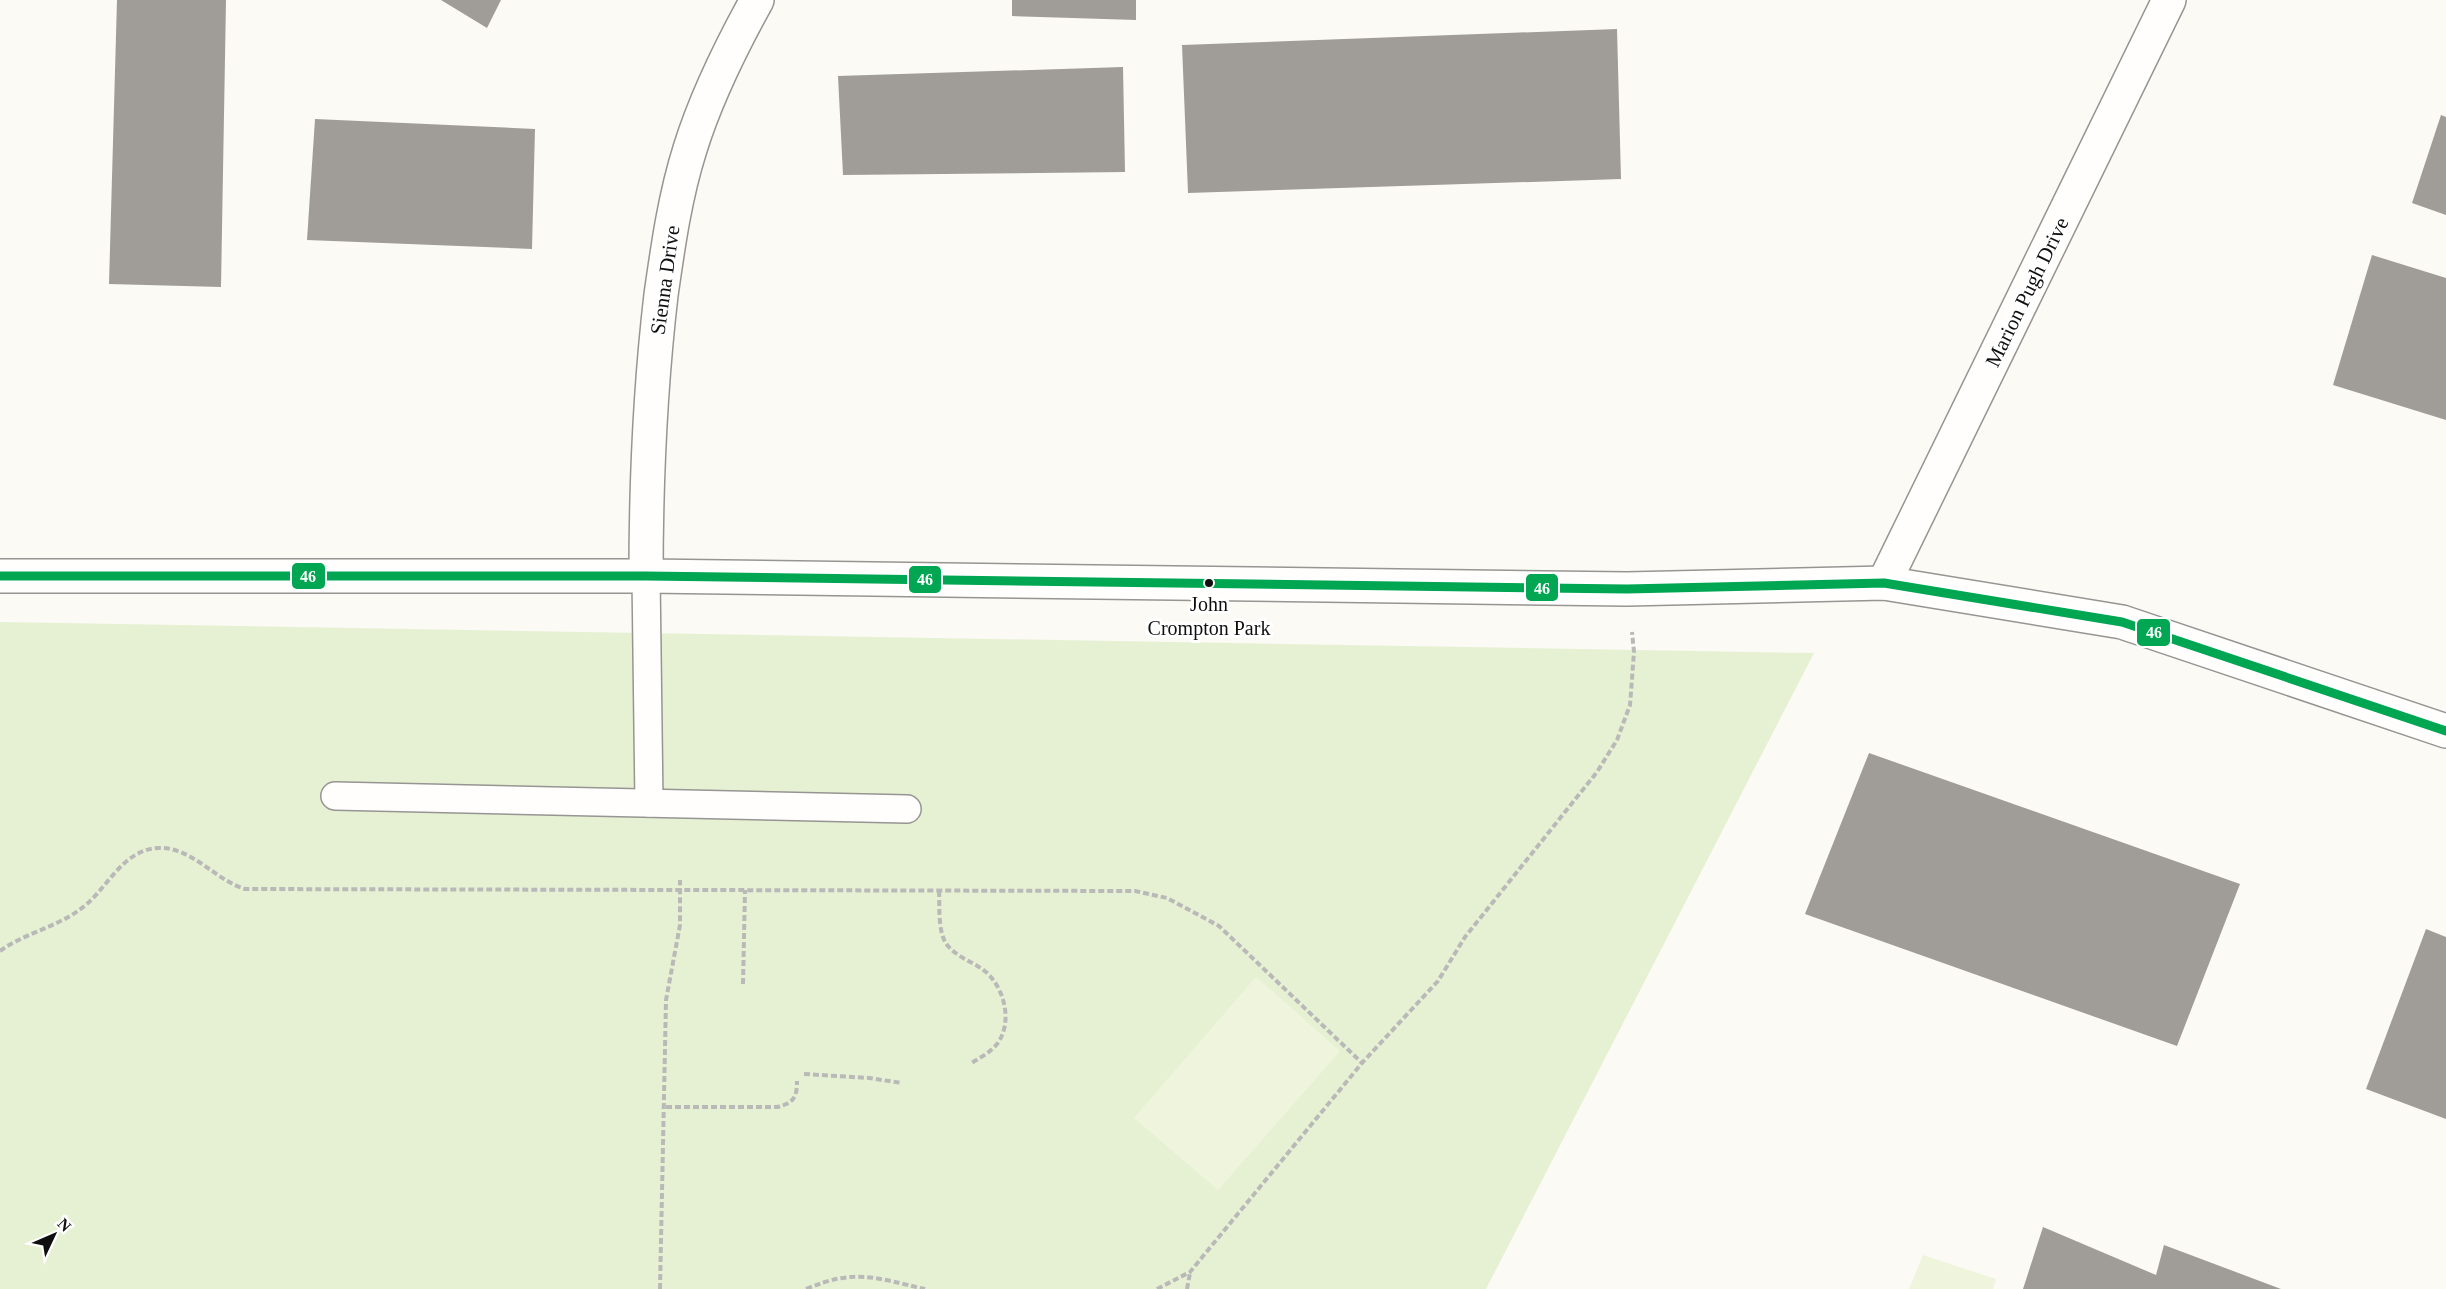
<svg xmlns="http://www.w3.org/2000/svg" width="2446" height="1289" viewBox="0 0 2446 1289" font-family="Georgia,serif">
<rect width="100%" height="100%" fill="#fcfaf4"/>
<path fill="#e6f1d4" d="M 0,622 L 1814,653 L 1486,1289 L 0,1289 Z"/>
<g fill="#eff5dd">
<path d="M 1256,977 L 1340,1051 L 1218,1190 L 1134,1118 Z"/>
<path d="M 1923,1255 L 1996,1279 L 1993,1289 L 1909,1289 Z"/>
</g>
<g fill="#a09d99">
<path d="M 117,0 L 226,0 L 221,287 L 109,284 Z"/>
<path d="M 441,0 L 501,0 L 487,28 Z"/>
<path d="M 1012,0 L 1136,0 L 1136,20 L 1012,16 Z"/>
<path d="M 1617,29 L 1621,179 L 1188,193 L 1182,45 Z"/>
<path d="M 1123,67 L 1125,172 L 843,175 L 838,76 Z"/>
<path d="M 2441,115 L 2446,117 L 2446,215 L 2412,203 Z"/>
<path d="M 315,119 L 535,129 L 532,249 L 307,240 Z"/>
<path d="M 2372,255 L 2446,278 L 2446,420 L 2333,385 Z"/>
<path d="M 1869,753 L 2240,884 L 2177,1046 L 1805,914 Z"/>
<path d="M 2426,929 L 2446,937 L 2446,1119 L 2366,1089 Z"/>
<path d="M 2043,1227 L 2156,1275 L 2164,1245 L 2281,1289 L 2023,1289 Z"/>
</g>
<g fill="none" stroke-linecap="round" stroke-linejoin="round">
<defs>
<g id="service">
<path d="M 646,576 L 649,803"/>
<path d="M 335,796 L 907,809"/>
</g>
<g id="minor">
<path d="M 646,576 C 646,482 650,389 661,295 C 668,246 675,196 690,149 C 706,97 731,47 757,0"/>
<path d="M 1884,583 L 2169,0"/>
</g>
<path id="tertiary" d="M 0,576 L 646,576 L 1627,589 L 1884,583 L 2122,622 L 2446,731"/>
</defs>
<use href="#service" stroke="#969592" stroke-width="30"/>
<use href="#minor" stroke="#969592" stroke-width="36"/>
<use href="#tertiary" stroke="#969592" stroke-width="36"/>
<g stroke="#b9b9b8" stroke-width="4" stroke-dasharray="6 3" stroke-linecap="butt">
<path d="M 939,891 C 940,906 937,933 948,946 C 958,958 974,962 986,972 C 1005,989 1013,1023 997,1044 C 990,1053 979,1058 970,1064"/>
<path d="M 0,951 C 28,931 61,927 88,903 C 110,883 125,849 159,848 C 192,847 215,880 245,889 L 1135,891 L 1167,898 L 1219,926 L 1362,1063"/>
<path d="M 743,984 L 745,890"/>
<path d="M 804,1074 L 869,1078 L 902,1083"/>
<path d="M 666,1107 L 777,1107 C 794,1103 797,1097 797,1081"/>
<path d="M 660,1289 L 666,1000 L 680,925 L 680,880"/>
<path d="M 806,1289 C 856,1268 875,1278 925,1289"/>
<path d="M 1157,1289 L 1190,1272 L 1362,1063 L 1438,981 L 1465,937 L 1597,772 L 1617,740 L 1630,705 L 1634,652 L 1632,632"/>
<path d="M 1187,1289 L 1190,1273"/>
</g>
<use href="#service" stroke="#fffefd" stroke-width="27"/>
<use href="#minor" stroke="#fffefd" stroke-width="33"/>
<use href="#tertiary" stroke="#fffefd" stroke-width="33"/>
<defs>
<path id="bus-1" d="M 0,576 L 646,576 L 1627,589 L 1884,583 L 2122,622 L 2446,731"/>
</defs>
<use href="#bus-1" stroke="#fff" stroke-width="14"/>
<use href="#bus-1" stroke="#00a651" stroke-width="9"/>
</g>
<circle fill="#0f0f0f" stroke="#fff" stroke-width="2" cx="1209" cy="583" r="5"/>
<g text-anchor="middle" stroke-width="6" stroke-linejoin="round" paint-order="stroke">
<g font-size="20" fill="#0f0f0f" stroke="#fff">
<text x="1209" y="611">John<tspan x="1209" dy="24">Crompton Park</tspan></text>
</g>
<g font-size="21" fill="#0f0f0f" stroke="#fff">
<text transform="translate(665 280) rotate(-82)" y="7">Sienna Drive</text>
<text transform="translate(2027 292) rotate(-64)" y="7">Marion Pugh Drive</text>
</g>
</g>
<g stroke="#fff" stroke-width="2">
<rect x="291" y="562" width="35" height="28" rx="6" fill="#00a651"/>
<rect x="908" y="565" width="34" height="29" rx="6" fill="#00a651"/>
<rect x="1525" y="573" width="34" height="29" rx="6" fill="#00a651"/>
<rect x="2136" y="618" width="35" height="29" rx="6" fill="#00a651"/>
</g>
<g font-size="16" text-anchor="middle" font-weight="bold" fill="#fff">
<text x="308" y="582">46</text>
<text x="925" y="585">46</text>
<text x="1542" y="594">46</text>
<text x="2154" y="638">46</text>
</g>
<g transform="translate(54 1235) rotate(46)" stroke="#ffffff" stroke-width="4.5" paint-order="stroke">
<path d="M0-4.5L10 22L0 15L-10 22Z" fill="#0f0f0f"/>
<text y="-9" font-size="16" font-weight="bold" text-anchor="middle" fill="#0f0f0f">N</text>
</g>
</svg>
